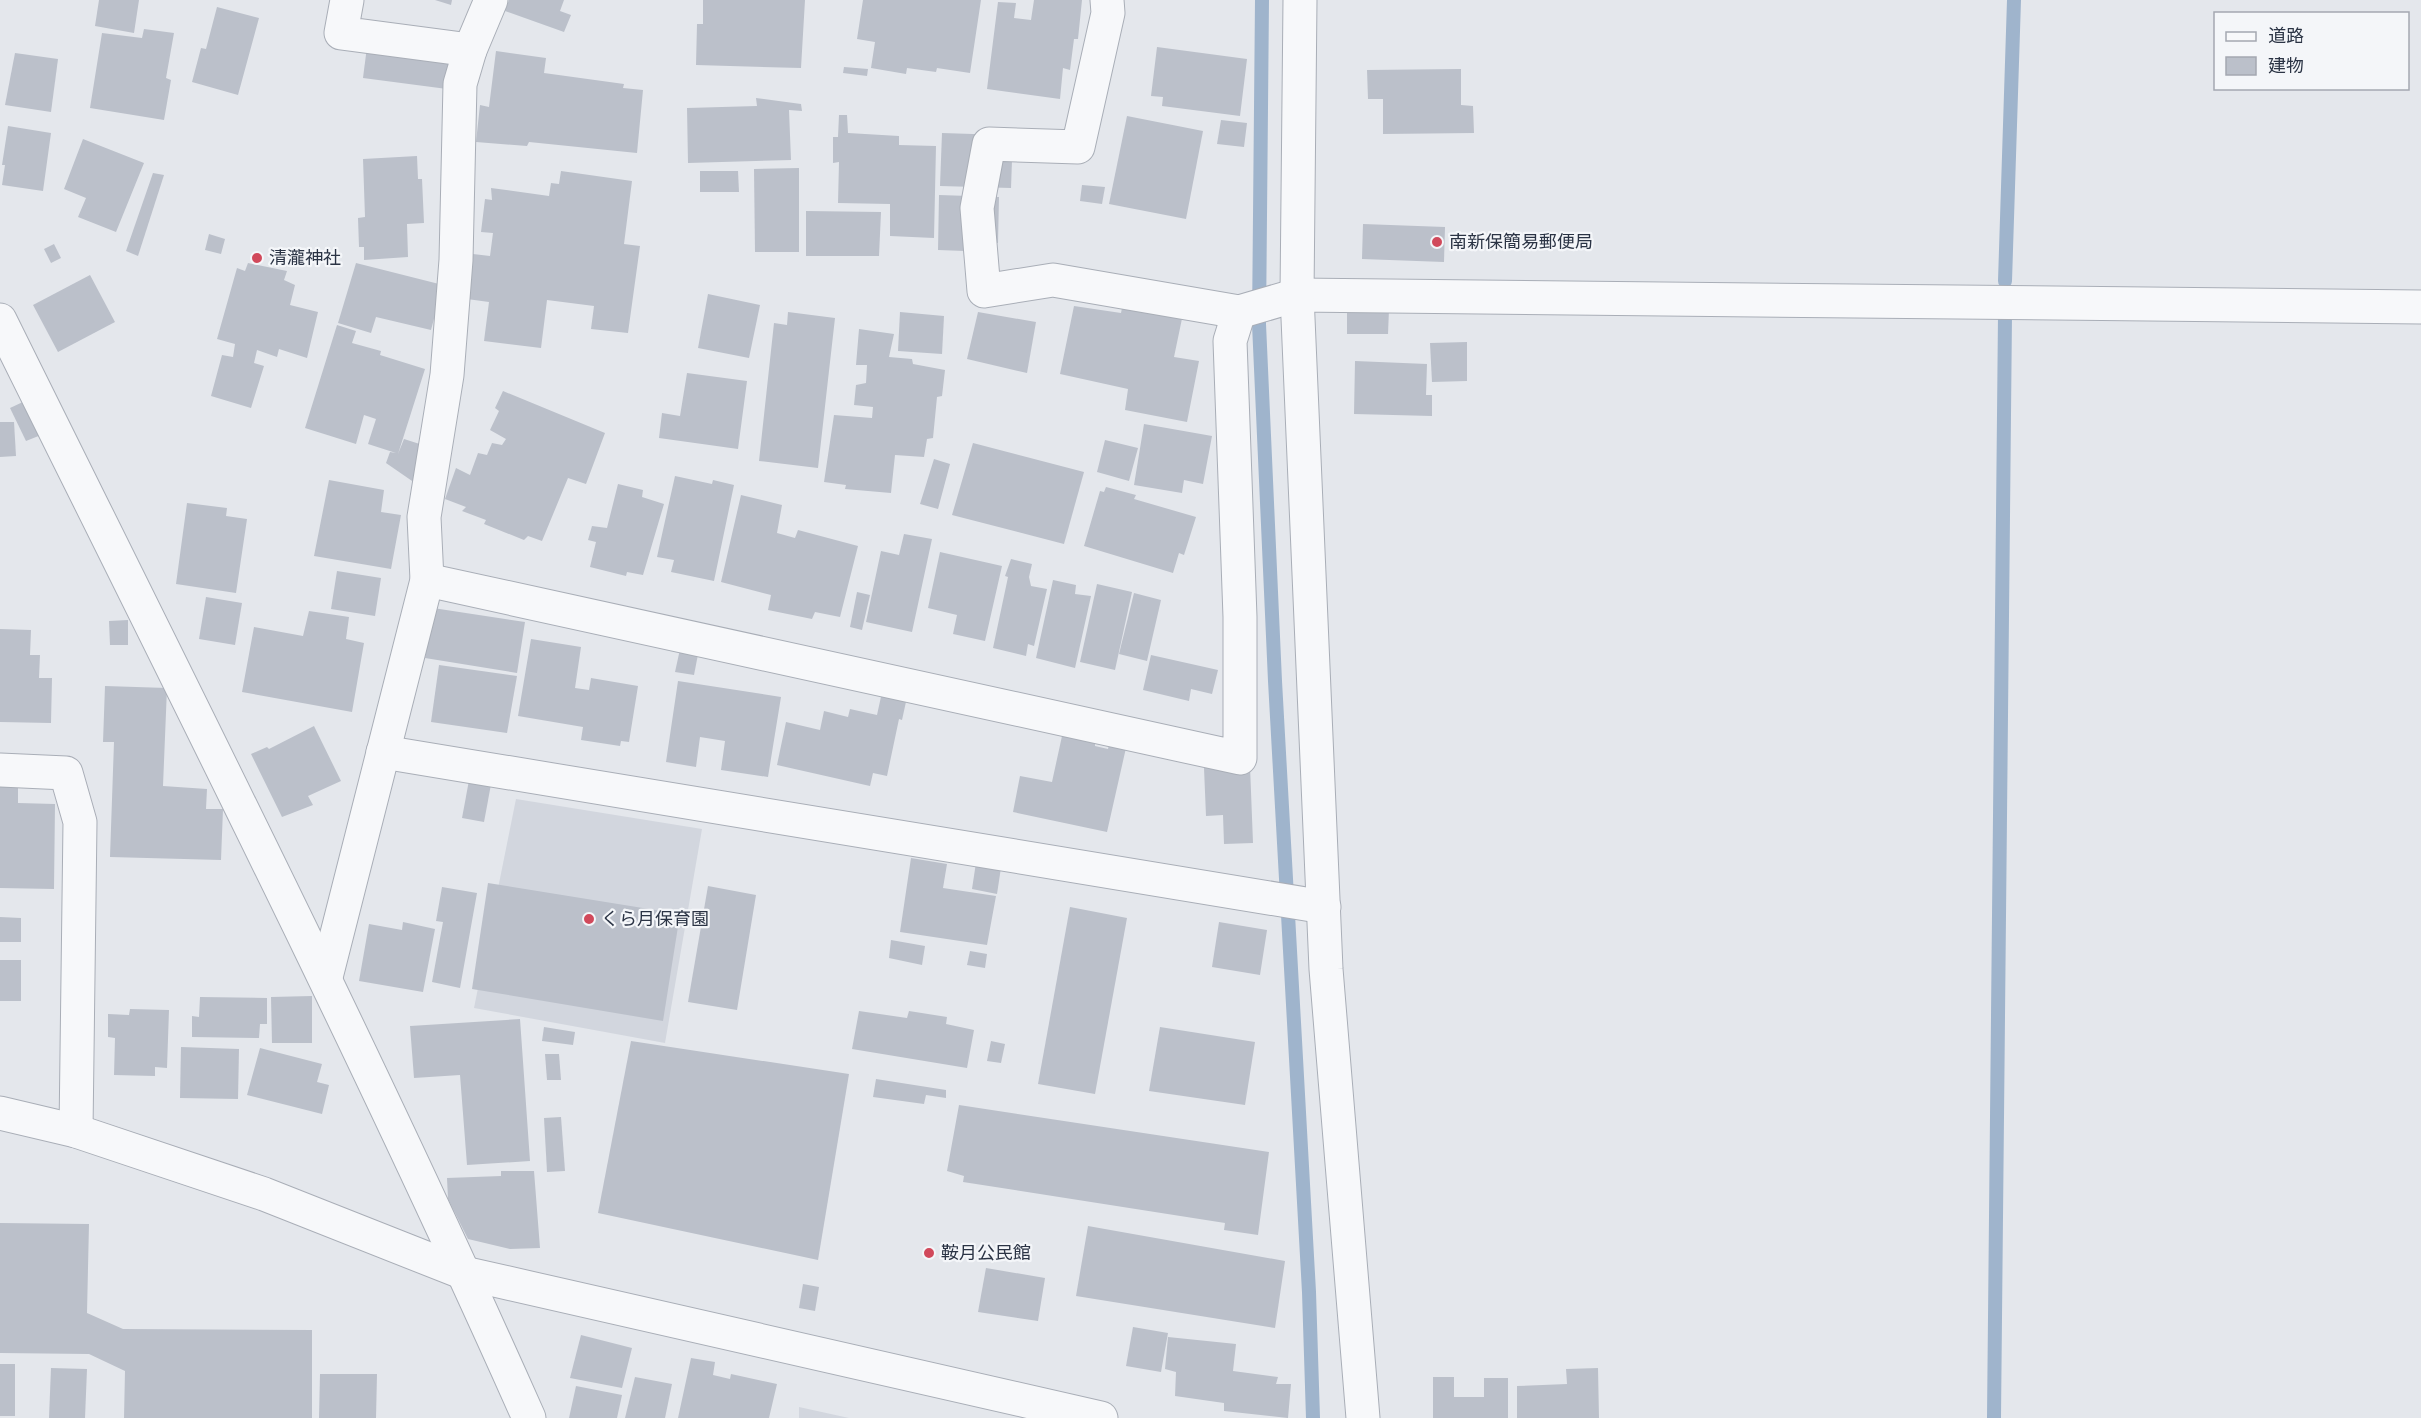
<svg xmlns="http://www.w3.org/2000/svg" width="2421" height="1418" viewBox="0 0 2421 1418" font-family="'Alegreya Sans','Noto Sans JP',sans-serif">
<rect width="100%" height="100%" fill="#e4e7ec"/>
<g fill="#d2d6de">
<path d="M 516,799 L 702,829 L 665,1043 L 474,1008 Z"/>
<path d="M 799,1407 L 849,1418 L 799,1418 Z"/>
</g>
<g fill="none" stroke-linecap="round" stroke-linejoin="round">
<g stroke="#9fb4cc" stroke-width="14">
<path d="M 1262,0 L 1259,324 L 1275,681 L 1309,1292 L 1313,1418"/>
<path d="M 2005,281 L 2014,0"/>
<path d="M 1994,1418 L 2005,315"/>
</g>
</g>
<g fill="#bbc0ca">
<path d="M 99,0 L 139,0 L 134,33 L 95,26 Z"/>
<path d="M 435,0 L 452,0 L 451,5 Z"/>
<path d="M 509,0 L 564,0 L 560,11 L 571,15 L 564,32 L 505,11 Z"/>
<path d="M 703,0 L 805,0 L 801,68 L 696,65 L 697,24 L 703,24 Z"/>
<path d="M 863,0 L 981,0 L 970,73 L 937,68 L 936,72 L 907,68 L 906,74 L 871,68 L 875,42 L 857,39 Z"/>
<path d="M 1034,0 L 1082,0 L 1078,39 L 1074,39 L 1070,70 L 1063,68 L 1060,99 L 987,89 L 998,2 L 1016,3 L 1014,18 L 1031,20 Z"/>
<path d="M 217,7 L 259,18 L 238,95 L 192,82 L 201,48 L 206,49 Z"/>
<path d="M 370,23 L 452,53 L 447,89 L 363,78 Z"/>
<path d="M 144,29 L 174,33 L 166,78 L 171,80 L 164,120 L 90,108 L 102,33 L 142,38 Z"/>
<path d="M 1157,47 L 1247,59 L 1240,116 L 1162,106 L 1163,97 L 1151,96 Z"/>
<path d="M 496,51 L 546,58 L 544,73 L 624,84 L 623,88 L 643,90 L 637,153 L 529,142 L 527,146 L 476,142 L 480,105 L 489,107 Z"/>
<path d="M 15,53 L 58,59 L 51,112 L 5,105 Z"/>
<path d="M 844,67 L 868,69 L 867,76 L 843,73 Z"/>
<path d="M 1461,69 L 1461,105 L 1473,106 L 1474,133 L 1383,134 L 1383,99 L 1368,99 L 1367,70 Z"/>
<path d="M 756,98 L 801,104 L 802,111 L 789,110 L 791,160 L 688,163 L 687,108 L 757,106 Z"/>
<path d="M 839,115 L 847,115 L 848,133 L 899,136 L 899,145 L 936,146 L 934,238 L 890,236 L 890,204 L 838,203 L 839,162 L 833,163 L 833,137 L 838,137 Z"/>
<path d="M 1127,116 L 1203,131 L 1186,219 L 1109,204 Z"/>
<path d="M 1221,120 L 1247,123 L 1244,147 L 1217,144 Z"/>
<path d="M 8,126 L 51,133 L 43,191 L 2,185 L 5,165 L 2,165 Z"/>
<path d="M 942,133 L 1004,135 L 1012,160 L 1011,188 L 940,186 Z"/>
<path d="M 83,139 L 144,163 L 116,232 L 78,217 L 86,198 L 64,189 Z"/>
<path d="M 417,156 L 418,179 L 422,179 L 424,223 L 407,224 L 408,257 L 364,260 L 364,247 L 359,247 L 358,218 L 365,217 L 363,159 Z"/>
<path d="M 799,168 L 799,252 L 755,252 L 754,169 Z"/>
<path d="M 561,171 L 632,181 L 624,244 L 640,246 L 628,333 L 591,329 L 594,306 L 547,300 L 541,348 L 484,341 L 489,302 L 467,299 L 473,254 L 490,256 L 493,233 L 481,232 L 485,199 L 492,200 L 491,188 L 549,196 L 551,183 L 559,184 Z"/>
<path d="M 700,171 L 738,171 L 739,192 L 700,192 Z"/>
<path d="M 153,173 L 164,175 L 138,256 L 126,251 Z"/>
<path d="M 1082,185 L 1105,187 L 1102,204 L 1080,201 Z"/>
<path d="M 939,195 L 999,197 L 998,243 L 992,243 L 992,252 L 938,250 Z"/>
<path d="M 806,211 L 881,212 L 879,256 L 806,256 Z"/>
<path d="M 1363,224 L 1445,227 L 1444,262 L 1362,259 Z"/>
<path d="M 209,234 L 225,239 L 221,254 L 205,250 Z"/>
<path d="M 54,244 L 61,258 L 51,263 L 44,249 Z"/>
<path d="M 248,263 L 287,271 L 284,280 L 295,285 L 290,305 L 318,312 L 307,358 L 279,349 L 277,357 L 257,350 L 254,363 L 264,366 L 251,408 L 211,396 L 222,355 L 233,357 L 235,344 L 217,339 L 237,268 L 245,271 Z"/>
<path d="M 356,263 L 443,285 L 431,330 L 376,317 L 371,333 L 338,323 Z"/>
<path d="M 90,275 L 115,322 L 58,352 L 33,305 Z"/>
<path d="M 708,294 L 760,305 L 749,358 L 698,348 Z"/>
<path d="M 1124,298 L 1184,309 L 1174,357 L 1199,361 L 1187,422 L 1125,410 L 1128,389 L 1060,374 L 1074,306 L 1121,313 Z"/>
<path d="M 1347,308 L 1389,309 L 1388,334 L 1347,334 Z"/>
<path d="M 788,312 L 835,318 L 818,468 L 759,461 L 774,323 L 787,325 Z"/>
<path d="M 900,312 L 944,316 L 942,354 L 898,351 Z"/>
<path d="M 978,312 L 1036,322 L 1027,373 L 967,359 Z"/>
<path d="M 337,325 L 356,331 L 352,343 L 381,351 L 380,355 L 425,369 L 398,454 L 404,439 L 426,446 L 415,483 L 386,463 L 390,452 L 396,453 L 368,444 L 376,419 L 364,415 L 356,444 L 305,428 Z"/>
<path d="M 859,329 L 894,334 L 889,357 L 912,359 L 913,364 L 945,370 L 942,396 L 937,397 L 933,438 L 927,439 L 924,457 L 895,455 L 891,493 L 845,489 L 846,485 L 824,482 L 834,415 L 872,418 L 873,407 L 854,405 L 856,385 L 866,383 L 867,365 L 856,365 Z"/>
<path d="M 1467,342 L 1467,381 L 1432,382 L 1430,343 Z"/>
<path d="M 1355,361 L 1427,364 L 1426,395 L 1432,395 L 1432,416 L 1354,414 Z"/>
<path d="M 687,373 L 747,381 L 738,449 L 659,438 L 662,413 L 680,416 Z"/>
<path d="M 503,391 L 605,433 L 586,484 L 568,478 L 542,541 L 528,536 L 524,540 L 484,524 L 486,520 L 462,511 L 466,507 L 445,499 L 456,468 L 470,475 L 478,453 L 487,455 L 492,443 L 502,445 L 506,439 L 490,430 L 499,411 L 495,408 Z"/>
<path d="M 25,401 L 41,435 L 26,441 L 10,408 Z"/>
<path d="M 0,422 L 14,422 L 16,456 L 0,457 Z"/>
<path d="M 1144,424 L 1212,436 L 1203,484 L 1184,480 L 1182,493 L 1134,485 Z"/>
<path d="M 1105,440 L 1138,448 L 1129,481 L 1097,472 Z"/>
<path d="M 973,443 L 1084,472 L 1064,544 L 952,515 Z"/>
<path d="M 934,459 L 950,464 L 938,509 L 920,504 Z"/>
<path d="M 675,476 L 712,484 L 713,480 L 734,485 L 714,581 L 671,572 L 674,560 L 657,557 Z"/>
<path d="M 329,480 L 384,490 L 381,512 L 401,515 L 391,569 L 314,556 Z"/>
<path d="M 618,484 L 643,490 L 642,497 L 664,504 L 643,575 L 627,572 L 626,576 L 590,567 L 596,542 L 588,540 L 592,526 L 607,528 Z"/>
<path d="M 1106,487 L 1136,495 L 1134,499 L 1196,517 L 1184,555 L 1179,553 L 1173,573 L 1084,546 L 1100,491 L 1104,492 Z"/>
<path d="M 741,495 L 782,505 L 777,533 L 795,538 L 798,530 L 858,546 L 840,617 L 815,612 L 812,619 L 768,610 L 771,595 L 721,582 Z"/>
<path d="M 187,503 L 227,508 L 226,516 L 247,519 L 236,593 L 176,584 Z"/>
<path d="M 904,534 L 932,539 L 912,632 L 866,622 L 881,551 L 899,555 Z"/>
<path d="M 940,552 L 1002,566 L 985,641 L 953,634 L 957,615 L 928,608 Z"/>
<path d="M 1011,559 L 1032,564 L 1029,577 L 1031,586 L 1047,589 L 1034,646 L 1028,644 L 1026,656 L 993,648 L 1008,577 L 1005,576 Z"/>
<path d="M 337,571 L 381,578 L 375,616 L 331,609 Z"/>
<path d="M 1053,580 L 1076,585 L 1075,594 L 1091,596 L 1075,668 L 1036,658 Z"/>
<path d="M 1097,584 L 1132,592 L 1115,670 L 1080,662 Z"/>
<path d="M 857,592 L 870,595 L 862,630 L 850,627 Z"/>
<path d="M 1134,593 L 1161,600 L 1147,661 L 1119,654 Z"/>
<path d="M 206,597 L 242,603 L 235,645 L 199,639 Z"/>
<path d="M 433,608 L 525,622 L 517,673 L 425,658 Z"/>
<path d="M 309,611 L 349,617 L 346,639 L 364,643 L 352,712 L 242,692 L 254,627 L 303,636 Z"/>
<path d="M 128,620 L 128,645 L 110,645 L 109,621 Z"/>
<path d="M 0,629 L 31,630 L 30,655 L 40,655 L 39,678 L 52,678 L 51,723 L 0,722 Z"/>
<path d="M 531,639 L 581,647 L 575,688 L 589,690 L 591,678 L 638,686 L 629,742 L 621,741 L 620,746 L 581,740 L 583,727 L 518,716 Z"/>
<path d="M 682,640 L 700,644 L 694,675 L 675,672 Z"/>
<path d="M 1151,655 L 1218,670 L 1212,694 L 1191,689 L 1189,701 L 1143,690 Z"/>
<path d="M 439,665 L 517,676 L 507,733 L 431,722 Z"/>
<path d="M 678,681 L 781,697 L 768,777 L 721,770 L 725,741 L 700,737 L 696,767 L 666,762 Z"/>
<path d="M 884,683 L 909,688 L 902,720 L 899,719 L 887,776 L 873,773 L 870,786 L 777,765 L 786,722 L 820,730 L 824,711 L 848,717 L 850,709 L 877,715 Z"/>
<path d="M 105,686 L 167,688 L 163,786 L 207,789 L 206,809 L 223,809 L 221,860 L 110,857 L 114,742 L 103,742 Z"/>
<path d="M 314,726 L 341,781 L 308,796 L 313,805 L 282,817 L 251,754 L 267,747 L 269,749 Z"/>
<path d="M 1111,735 L 1128,739 L 1107,832 L 1013,812 L 1020,776 L 1052,782 L 1062,736 L 1095,742 L 1095,746 L 1108,749 Z"/>
<path d="M 1250,766 L 1253,843 L 1224,844 L 1223,815 L 1206,816 L 1204,768 Z"/>
<path d="M 470,775 L 492,779 L 484,822 L 462,818 Z"/>
<path d="M 0,781 L 18,781 L 18,803 L 55,804 L 54,889 L 0,888 Z"/>
<path d="M 977,856 L 1002,861 L 997,894 L 972,889 Z"/>
<path d="M 911,858 L 947,864 L 943,888 L 996,896 L 987,945 L 900,932 Z"/>
<path d="M 488,883 L 680,914 L 663,1021 L 472,989 Z"/>
<path d="M 708,886 L 756,895 L 737,1010 L 688,1002 Z"/>
<path d="M 442,887 L 477,893 L 460,988 L 432,982 L 443,922 L 436,921 Z"/>
<path d="M 1070,907 L 1127,918 L 1095,1094 L 1038,1084 Z"/>
<path d="M 0,917 L 21,918 L 21,942 L 0,942 Z"/>
<path d="M 403,922 L 435,929 L 423,992 L 359,981 L 369,924 L 402,930 Z"/>
<path d="M 1219,922 L 1267,930 L 1260,975 L 1212,967 Z"/>
<path d="M 891,940 L 925,946 L 922,965 L 889,958 Z"/>
<path d="M 970,951 L 987,954 L 985,968 L 967,965 Z"/>
<rect x="0" y="960" width="21" height="41"/>
<path d="M 312,996 L 312,1043 L 272,1043 L 271,997 Z"/>
<path d="M 200,997 L 267,998 L 267,1024 L 260,1024 L 259,1038 L 192,1037 L 192,1016 L 199,1017 Z"/>
<path d="M 130,1009 L 169,1010 L 167,1068 L 155,1067 L 155,1076 L 114,1075 L 115,1038 L 108,1037 L 108,1014 L 129,1015 Z"/>
<path d="M 859,1011 L 907,1018 L 909,1011 L 947,1017 L 946,1024 L 974,1030 L 967,1068 L 852,1049 Z"/>
<path d="M 520,1019 L 530,1161 L 467,1165 L 460,1075 L 414,1078 L 410,1026 Z"/>
<path d="M 544,1027 L 575,1032 L 573,1045 L 542,1041 Z"/>
<path d="M 1160,1027 L 1255,1042 L 1245,1105 L 1149,1091 Z"/>
<path d="M 631,1041 L 849,1074 L 818,1260 L 598,1213 Z"/>
<path d="M 991,1041 L 1005,1044 L 1001,1063 L 987,1061 Z"/>
<path d="M 181,1047 L 239,1049 L 238,1099 L 180,1098 Z"/>
<path d="M 260,1048 L 322,1064 L 317,1082 L 329,1085 L 322,1114 L 247,1095 Z"/>
<path d="M 545,1054 L 559,1054 L 561,1080 L 547,1080 Z"/>
<path d="M 876,1079 L 946,1090 L 946,1098 L 926,1095 L 924,1104 L 873,1097 Z"/>
<path d="M 959,1105 L 1269,1152 L 1258,1235 L 1224,1230 L 1225,1223 L 963,1182 L 964,1176 L 947,1171 Z"/>
<path d="M 561,1117 L 565,1171 L 547,1172 L 544,1118 Z"/>
<path d="M 501,1171 L 534,1171 L 540,1248 L 510,1249 L 468,1239 L 448,1199 L 447,1178 L 501,1176 Z"/>
<path d="M 0,1223 L 89,1224 L 87,1313 L 123,1329 L 312,1330 L 312,1418 L 124,1418 L 125,1371 L 89,1354 L 0,1353 Z"/>
<path d="M 1088,1226 L 1285,1261 L 1275,1328 L 1076,1296 Z"/>
<path d="M 986,1268 L 1045,1278 L 1038,1321 L 978,1312 Z"/>
<path d="M 803,1284 L 819,1287 L 815,1311 L 799,1308 Z"/>
<path d="M 1133,1327 L 1168,1333 L 1161,1372 L 1126,1366 Z"/>
<path d="M 581,1335 L 632,1348 L 622,1388 L 570,1378 Z"/>
<path d="M 1168,1337 L 1236,1344 L 1233,1371 L 1278,1377 L 1276,1384 L 1291,1384 L 1288,1418 L 1224,1411 L 1224,1403 L 1175,1396 L 1176,1372 L 1165,1369 Z"/>
<path d="M 691,1358 L 715,1362 L 713,1375 L 730,1379 L 731,1374 L 777,1384 L 769,1418 L 678,1418 Z"/>
<rect x="0" y="1364" width="15" height="52"/>
<path d="M 51,1368 L 87,1369 L 85,1418 L 49,1418 Z"/>
<path d="M 1598,1368 L 1599,1418 L 1517,1418 L 1517,1386 L 1567,1384 L 1566,1369 Z"/>
<path d="M 320,1374 L 377,1374 L 376,1418 L 319,1418 Z"/>
<path d="M 635,1377 L 672,1384 L 665,1418 L 625,1418 Z"/>
<path d="M 1433,1377 L 1454,1377 L 1454,1397 L 1484,1397 L 1484,1378 L 1508,1378 L 1508,1418 L 1433,1418 Z"/>
<path d="M 576,1386 L 622,1395 L 617,1418 L 569,1418 Z"/>
</g>
<g fill="none" stroke-linecap="round" stroke-linejoin="round">
<defs>
<g id="minor">
<path d="M 1107,0 L 1108,13 L 1078,147 L 989,144 L 977,208 L 984,291 L 1053,280 L 1239,312 L 1297,295 L 2421,307"/>
<path d="M 1300,0 L 1297,295 L 1326,969 L 1363,1418"/>
<path d="M 470,50 L 491,0"/>
<path d="M 0,320 C 180,684 364,1047 529,1418"/>
<path d="M 427,580 L 1240,758 L 1240,617 L 1230,341 L 1239,312"/>
<path d="M 383,752 L 1324,907"/>
<path d="M 0,770 L 66,773 L 80,822 L 76,1131"/>
<path d="M 326,977 L 427,580 L 424,517 L 447,375 L 456,260 L 460,84 L 470,50 L 341,33 L 347,0"/>
<path d="M 0,1113 L 76,1131 L 264,1194 L 464,1273 L 1101,1418"/>
</g>
</defs>
<use href="#minor" stroke="#a9aeb7" stroke-width="35"/>
<use href="#minor" stroke="#f7f8fa" stroke-width="33"/>
</g>
<g fill="#d1495b" stroke="#f4f6f9" stroke-width="2">
<circle cx="1437" cy="242" r="6"/>
<circle cx="257" cy="258" r="6"/>
<circle cx="589" cy="919" r="6"/>
<circle cx="929" cy="1253" r="6"/>
</g>
<g text-anchor="middle" stroke-width="4.5" stroke-linejoin="round" paint-order="stroke">
<g font-size="18" fill="#2b3445" stroke="#f4f6f9" text-anchor="start">
<text x="1449" y="248">南新保簡易郵便局</text>
<text x="269" y="264">清瀧神社</text>
<text x="601" y="925">くら月保育園</text>
<text x="941" y="1259">鞍月公民館</text>
</g>
</g>
<rect x="2214" y="12" width="195" height="78" fill="#f4f6f9" stroke="#a4a8b1" stroke-width="1.5"/>
<rect x="2226" y="32" width="30" height="9" fill="#f7f8fa" stroke="#a4a8b1" stroke-width="1.5"/>
<text x="2268" y="42" font-size="18" fill="#2b3445">道路</text>
<rect x="2226" y="57" width="30" height="18" fill="#bbc0ca" stroke="#a4a8b1" stroke-width="1.5"/>
<text x="2268" y="72" font-size="18" fill="#2b3445">建物</text>
</svg>
